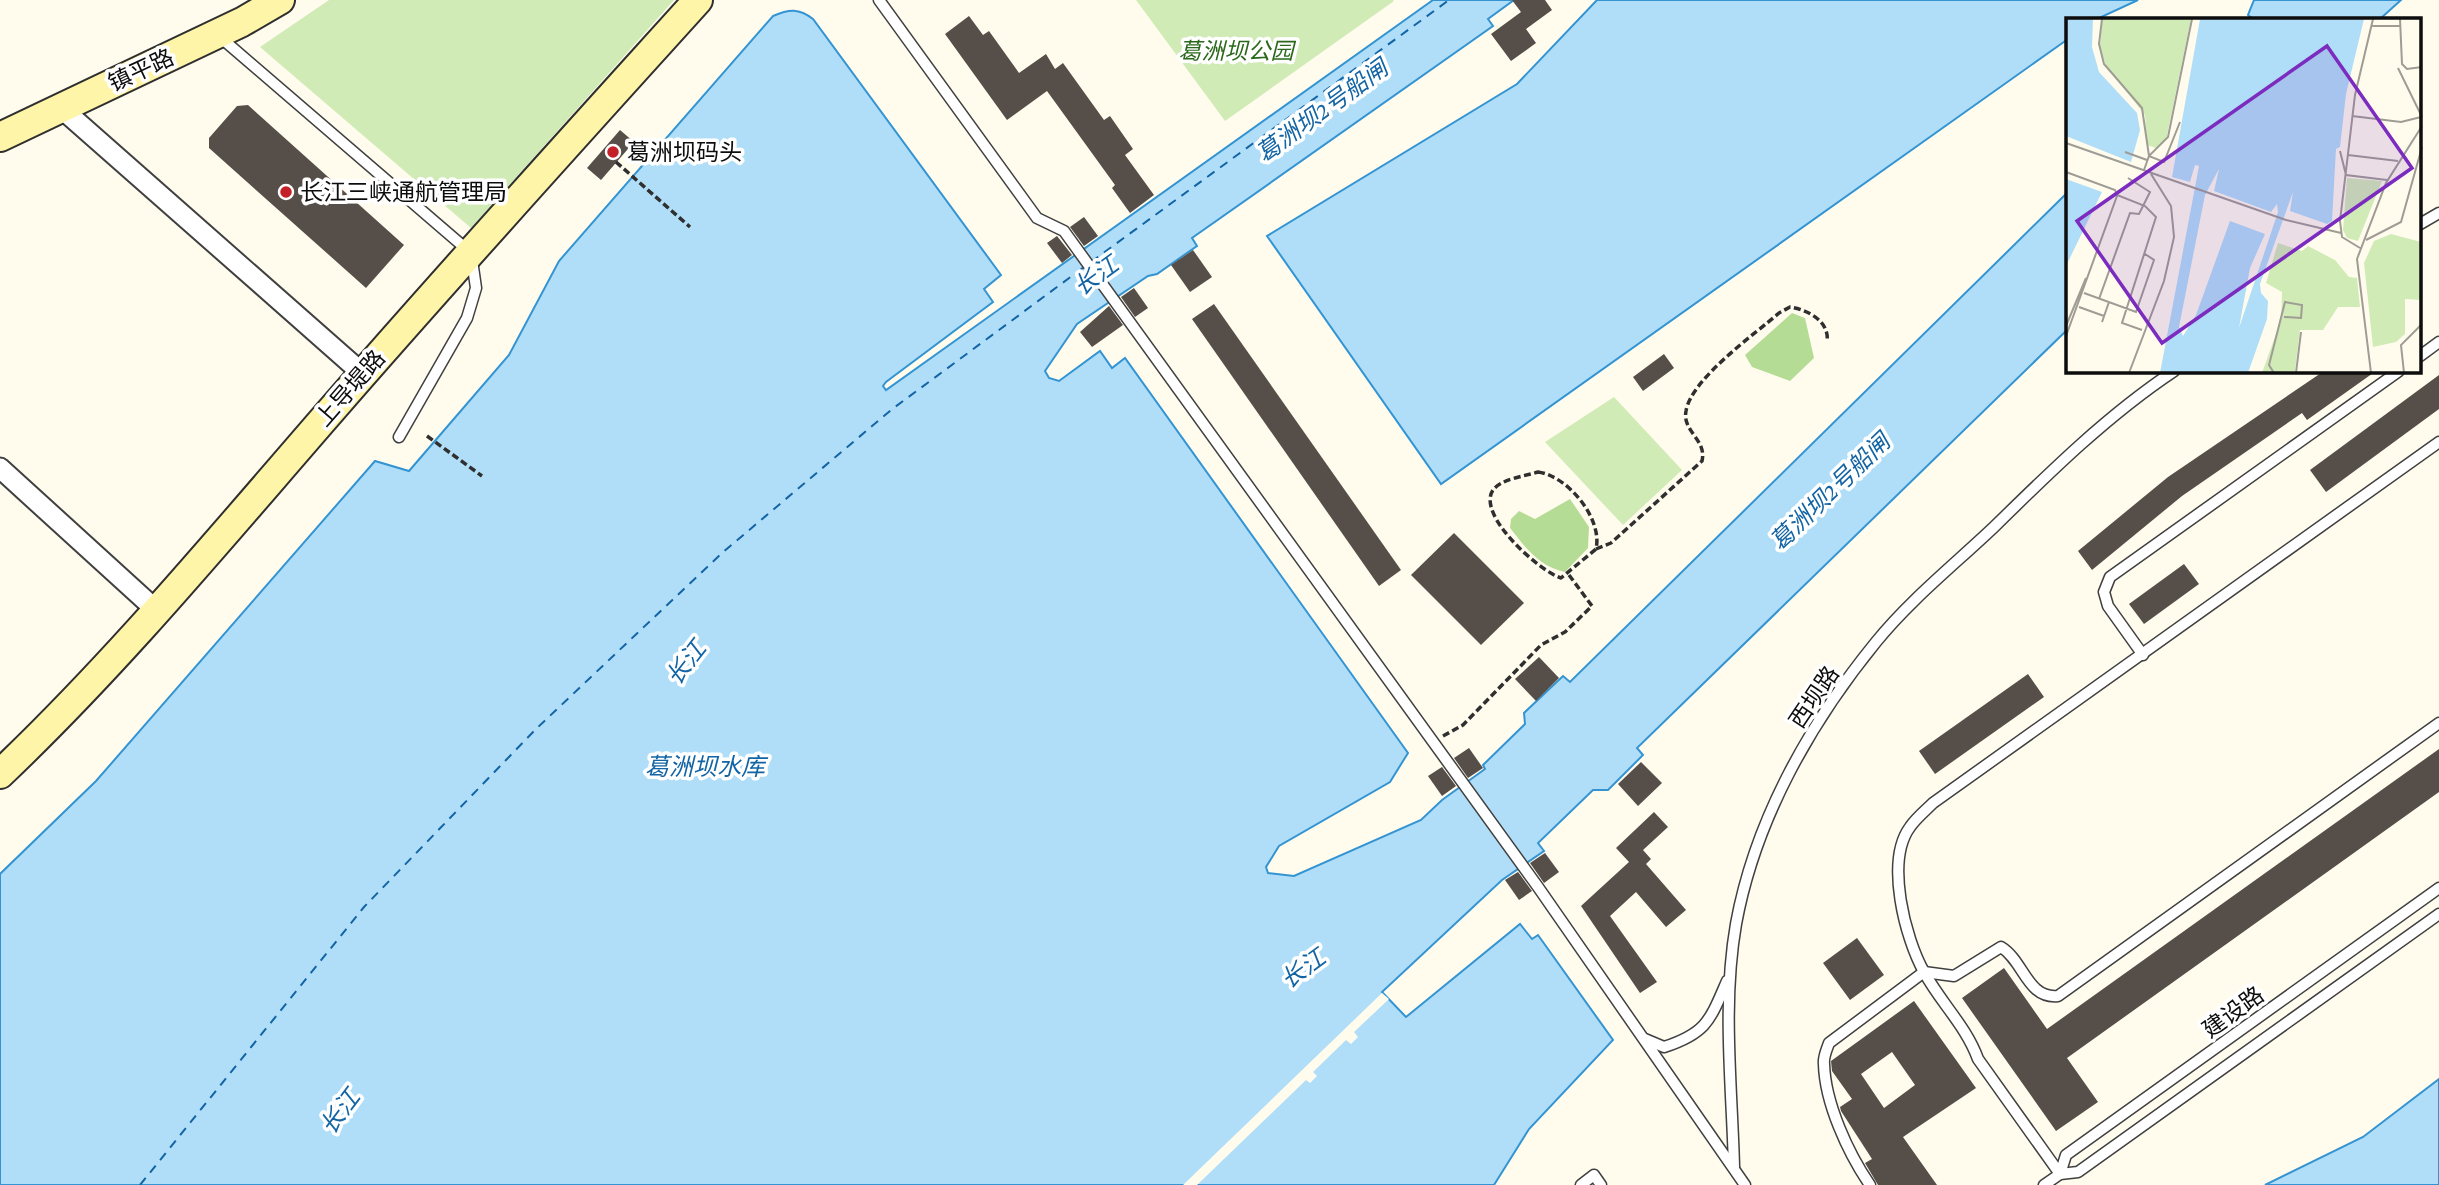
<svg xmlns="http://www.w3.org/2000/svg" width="2439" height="1185" viewBox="0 0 2439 1185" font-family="'Crimson Pro','Noto Sans SC',serif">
<rect width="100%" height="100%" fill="#fffcee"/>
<g fill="#d1ebb6">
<path d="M 329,0 L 674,0 L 471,228 L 260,47 Z"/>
<path d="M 1136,0 L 1393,0 L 1394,1 L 1225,121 Z"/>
<path d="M 1614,397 L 1682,470 L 1623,525 L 1545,442 Z"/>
</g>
<g fill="#b5dc94">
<path d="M 1792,313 L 1805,318 L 1814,358 L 1790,381 L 1752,367 L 1745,355 Z"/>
<path d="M 1570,499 L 1589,527 L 1588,548 L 1565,572 C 1539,567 1526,548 1510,528 L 1511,519 L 1519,511 L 1535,519 Z"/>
</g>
<g fill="#b0def8" stroke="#3494d2" stroke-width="2">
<path d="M 1433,0 L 1514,0 L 1488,19 L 1493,26 L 1192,238 L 1197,246 L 1157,274 L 1148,276 L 1077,324 L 1045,371 L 1049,378 L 1059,381 L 1100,351 L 1112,368 L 1125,358 L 1408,753 L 1390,782 L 1279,846 L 1266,867 L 1268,873 L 1294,876 L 1421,820 L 1442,800 L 1485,769 L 1483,765 L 1525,724 L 1524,713 L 1563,676 L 1570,682 L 2068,192 L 2068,329 L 1637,748 L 1643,755 L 1608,790 L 1593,790 L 1538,843 L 1544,851 L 1502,880 L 1382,992 L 1406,1017 L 1520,924 L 1532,939 L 1538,935 L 1613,1040 L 1529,1129 L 1494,1185 L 0,1185 L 0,874 L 96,781 L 375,461 L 409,471 L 509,355 L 559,261 L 773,16 C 789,9 799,8 813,19 L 1001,275 L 984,289 L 993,302 L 886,382 L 883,386 L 886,390 Z"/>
<path d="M 1597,0 L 2138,0 L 2097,19 L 2068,19 L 2068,39 L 1441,484 L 1267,236 L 1517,84 Z"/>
<path d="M 2254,0 L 2401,0 L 2380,19 L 2253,19 L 2248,15 Z"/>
<path d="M 2439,1079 L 2439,1185 L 2265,1185 L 2363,1137 Z"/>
</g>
<path fill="#fffcee" d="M 1382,993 L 1389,999 L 1354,1032 L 1358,1037 L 1351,1044 L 1346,1040 L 1313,1072 L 1317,1076 L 1310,1083 L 1306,1080 L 1197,1185 L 1183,1185 Z"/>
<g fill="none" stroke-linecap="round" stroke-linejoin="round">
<g stroke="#1264a4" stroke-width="2" stroke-dasharray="9 7" stroke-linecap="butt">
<path d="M 1091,262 L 1449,0"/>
<path d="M 140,1185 L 364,907 L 536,729 L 722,553 L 891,410 L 1084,267"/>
</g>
</g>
<g fill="#564e49" fill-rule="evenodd">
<path d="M 1512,0 L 1545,0 L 1552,10 L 1526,29 L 1536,43 L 1511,61 L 1491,34 L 1521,12 Z"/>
<path d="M 969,16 L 983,35 L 989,31 L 1019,73 L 1046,54 L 1055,69 L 1063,63 L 1104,120 L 1110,116 L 1133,149 L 1125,155 L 1154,195 L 1130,213 L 1112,188 L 1115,185 L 1047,91 L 1007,120 L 945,34 Z"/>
<path d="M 248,105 L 404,245 L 366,288 L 209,148 L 209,138 L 237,106 Z"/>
<path d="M 620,130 L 634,142 L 601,180 L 587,168 Z"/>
<path d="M 1084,217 L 1098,236 L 1084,246 L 1070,227 Z"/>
<path d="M 1057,236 L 1072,255 L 1062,263 L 1047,243 Z"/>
<path d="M 1193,250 L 1212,277 L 1190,292 L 1171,265 Z"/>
<path d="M 1134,288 L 1148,308 L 1135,317 L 1121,297 Z"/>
<path d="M 1214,304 L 1401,570 L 1379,586 L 1192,319 Z"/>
<path d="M 1109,306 L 1123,325 L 1092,347 L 1080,332 Z"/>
<path d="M 1664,354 L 1674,368 L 1643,391 L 1633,377 Z"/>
<path d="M 2324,371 L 2376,371 L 2307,420 L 2302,413 L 2182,496 L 2092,570 L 2078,551 L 2168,477 Z"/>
<path d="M 2439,375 L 2439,409 L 2326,492 L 2310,470 Z"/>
<path d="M 1454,533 L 1524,603 L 1481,645 L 1411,575 Z"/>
<path d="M 2184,564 L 2199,584 L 2144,624 L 2129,604 Z"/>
<path d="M 1539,657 L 1559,678 L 1536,701 L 1515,679 Z"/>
<path d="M 2028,674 L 2044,697 L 1935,774 L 1919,751 Z"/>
<path d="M 1469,748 L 1483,768 L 1468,778 L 1454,758 Z"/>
<path d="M 2439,749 L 2439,792 L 2067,1058 L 2098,1102 L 2056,1131 L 1962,998 L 2004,968 L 2047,1029 Z"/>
<path d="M 1641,762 L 1662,783 L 1638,806 L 1618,784 Z"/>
<path d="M 1442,767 L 1456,786 L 1442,796 L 1428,776 Z"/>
<path d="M 1654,812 L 1668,827 L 1643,850 L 1651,859 L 1646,864 L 1686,910 L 1666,927 L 1636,892 L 1610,916 L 1657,982 L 1640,993 L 1581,906 L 1629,862 L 1616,848 Z"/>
<path d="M 1545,853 L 1559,872 L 1544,883 L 1530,863 Z"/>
<path d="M 1518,872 L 1532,891 L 1519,900 L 1505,880 Z"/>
<path d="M 1857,938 L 1884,975 L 1850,1000 L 1823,963 Z"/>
<path d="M 1914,1001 L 1976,1088 L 1903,1137 L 1937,1185 L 1878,1185 L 1865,1163 L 1872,1159 L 1841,1111 L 1840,1107 L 1852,1099 L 1832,1071 L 1831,1061 ZM 1892,1052 L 1915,1085 L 1884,1108 L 1861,1074 Z"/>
</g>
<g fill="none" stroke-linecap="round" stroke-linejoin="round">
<defs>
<g id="lane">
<path d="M 879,0 L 1037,218 L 1064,231 L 1538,887 L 1745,1185"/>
<path d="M 220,37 L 471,253 L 476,288 L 467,318 L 399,437"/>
<path d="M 2420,224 L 2439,213"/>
<path d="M 2420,356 L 2439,342"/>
<path d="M 2143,655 L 2108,606 L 2104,592 L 2110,577 L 2399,371"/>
<path d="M 1645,1039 L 1664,1047 C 1707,1033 1710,1020 1727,981"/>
<path d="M 1734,1167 C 1732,1087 1722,1004 1736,924 C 1755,820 1810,723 1876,642 C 1910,600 1955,564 1994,527 C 2051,471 2108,415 2174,371"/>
<path d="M 2060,1174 L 1978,1059 C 1966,1026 1941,1003 1924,972 C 1905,938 1885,861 1910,827 C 1916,818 1925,811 1933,803 L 2439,442"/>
<path d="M 2060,1174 L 2066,1155 L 2439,888"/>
<path d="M 1581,1185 L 1594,1175 L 1601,1185"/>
<path d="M 1870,1185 C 1848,1153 1825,1103 1824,1064 C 1823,1057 1827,1049 1829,1043 L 1924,972 L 1954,976 L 2001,947 C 2024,961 2027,999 2058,996 L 2439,723"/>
<path d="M 2044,1185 L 2060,1174 L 2078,1172 L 2439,914"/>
</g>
<g id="street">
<path d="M 60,107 L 363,374"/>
<path d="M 0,468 L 156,610"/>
</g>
<g id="secondary">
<path d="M 0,137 L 242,22 L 280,0"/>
<path d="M 0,774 C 120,660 226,531 335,406 C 454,269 576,135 698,0"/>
</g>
</defs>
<use href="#lane" stroke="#404040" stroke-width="13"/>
<use href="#street" stroke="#404040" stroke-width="23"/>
<use href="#secondary" stroke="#2f2f2f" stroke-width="32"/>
<g stroke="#2f2f2f" stroke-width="3.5" stroke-dasharray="7 3.5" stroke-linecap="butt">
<path d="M 616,162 L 690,227"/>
<path d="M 427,436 L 482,476"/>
<path d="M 1538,472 C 1568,476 1603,519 1596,549 L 1561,578 C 1539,571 1476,515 1493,490 C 1501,479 1525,476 1538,472 Z"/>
<path d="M 1596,549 L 1611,543 L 1702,461 C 1707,439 1682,432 1686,411 C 1691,379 1755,334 1779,313 L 1790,307 C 1809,310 1830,322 1827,342"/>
<path d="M 1443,736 L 1463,725 L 1541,645 L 1565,632 L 1592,606 L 1569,575"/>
</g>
<use href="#lane" stroke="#fff" stroke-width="10"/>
<use href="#street" stroke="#fff" stroke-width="19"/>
<use href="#secondary" stroke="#fff5a9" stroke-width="28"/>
</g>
<g fill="#c32028" stroke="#fff" stroke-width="2.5">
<circle cx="613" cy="152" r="7"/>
<circle cx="286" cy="192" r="7"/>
</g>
<g text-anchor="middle" stroke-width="7" stroke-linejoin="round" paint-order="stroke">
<g font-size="23" font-style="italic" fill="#2b681b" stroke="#fff">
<text x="1236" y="59">葛洲坝公园</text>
</g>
<g font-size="23" fill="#0d0d0d" stroke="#fff">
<text transform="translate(141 70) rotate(-25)" y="8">镇平路</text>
<text transform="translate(350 388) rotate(-49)" y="8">上导堤路</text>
<text transform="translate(1814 697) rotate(-56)" y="8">西坝路</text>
<text transform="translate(2233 1012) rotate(-36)" y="8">建设路</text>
</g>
<g font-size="23" fill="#0d0d0d" stroke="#fff" text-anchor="start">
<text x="627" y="160">葛洲坝码头</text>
<text x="300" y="200">长江三峡通航管理局</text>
</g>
<g font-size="24" font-style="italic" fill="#1264a4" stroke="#fff">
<text transform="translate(1322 111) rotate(-36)" y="8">葛洲坝2号船闸</text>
<text transform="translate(1096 276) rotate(-36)" y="8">长江</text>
<text transform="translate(1830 492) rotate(-44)" y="8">葛洲坝2号船闸</text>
<text transform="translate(686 663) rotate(-52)" y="8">长江</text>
<text x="705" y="775">葛洲坝水库</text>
<text transform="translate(1303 969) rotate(-36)" y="8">长江</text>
<text transform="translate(340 1112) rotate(-53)" y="8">长江</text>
</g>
</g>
<g transform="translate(2066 18)">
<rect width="355" height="355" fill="#fffcee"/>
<path d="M 36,1 L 125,1 L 100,122 L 90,130 L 81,127 L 79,97 L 40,48 L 34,29 ZM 281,160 L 316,163 L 292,223 L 281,220 L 277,212 ZM 325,216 L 355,224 L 355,282 L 339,281 L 339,316 L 330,324 L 307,329 L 298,245 L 308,223 ZM 212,225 L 236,233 L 242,228 L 269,242 L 283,259 L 291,260 L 294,289 L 272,289 L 257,312 L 234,312 L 229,353 L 196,355 L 215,302 L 216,274 L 200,265 Z" fill="#d1ebb6"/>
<path d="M 0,1 L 27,1 L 26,29 L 33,54 L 71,95 L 74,112 L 65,144 L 0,118 ZM 134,1 L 298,1 L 280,76 L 274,129 L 270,131 L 266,203 L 261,206 L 224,193 L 227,174 L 194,266 L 195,275 L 202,283 L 201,301 L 182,355 L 94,355 L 133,148 L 129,147 L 124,164 L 106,159 ZM 153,151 L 148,173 L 205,194 L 211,186 L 212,194 L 173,310 L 184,250 L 199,216 L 164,203 L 130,297 L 117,318 L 113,309 L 139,177 ZM 0,161 L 36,174 L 0,248 Z" fill="#b0def8" fill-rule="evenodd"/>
<path fill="none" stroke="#b0def8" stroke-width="3.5" d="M 161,355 L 232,145 L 244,83 L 247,1"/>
<path fill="none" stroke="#9e9c94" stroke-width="2" d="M 36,1 L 33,26 L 38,46 L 76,90 L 83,138 L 102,119 L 126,1M 334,1 L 336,46 L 341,51 L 356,49M 305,8 L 335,8M 332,50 L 356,99M 286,98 L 335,104 L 355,99M 0,125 L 220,202 L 275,215M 274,133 L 280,157 L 321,162M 59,134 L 81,142M 282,137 L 332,143M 78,152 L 83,138 L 98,144 L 114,104M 0,154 L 49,172 L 51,177 L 79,188 L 90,199 L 56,305 L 76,312M 300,222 L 335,204 L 356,129M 294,230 L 276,219 L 274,203 L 289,77 L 307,1M 18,275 L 70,294 L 88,242 L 79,236M 33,281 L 64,195 L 73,196 L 84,174 L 62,160M 13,289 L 38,298M 36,304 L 43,284M 0,308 L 20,260M 0,318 L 51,178M 63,355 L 98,263 L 108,219 L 105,188 L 85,156M 208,355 L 203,347 L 219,284 L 236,287 L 235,300 L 218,299M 230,355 L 235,314M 305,355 L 291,241 L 320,165 L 356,108M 338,355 L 335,327 L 356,306"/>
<path fill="#7b2cbf" fill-opacity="0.15" stroke="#7b2cbf" stroke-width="3.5" d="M 261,28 L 346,150 L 96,325 L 11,203 Z"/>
<rect width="355" height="355" fill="none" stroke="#0d0d0d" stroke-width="3.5"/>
</g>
</svg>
